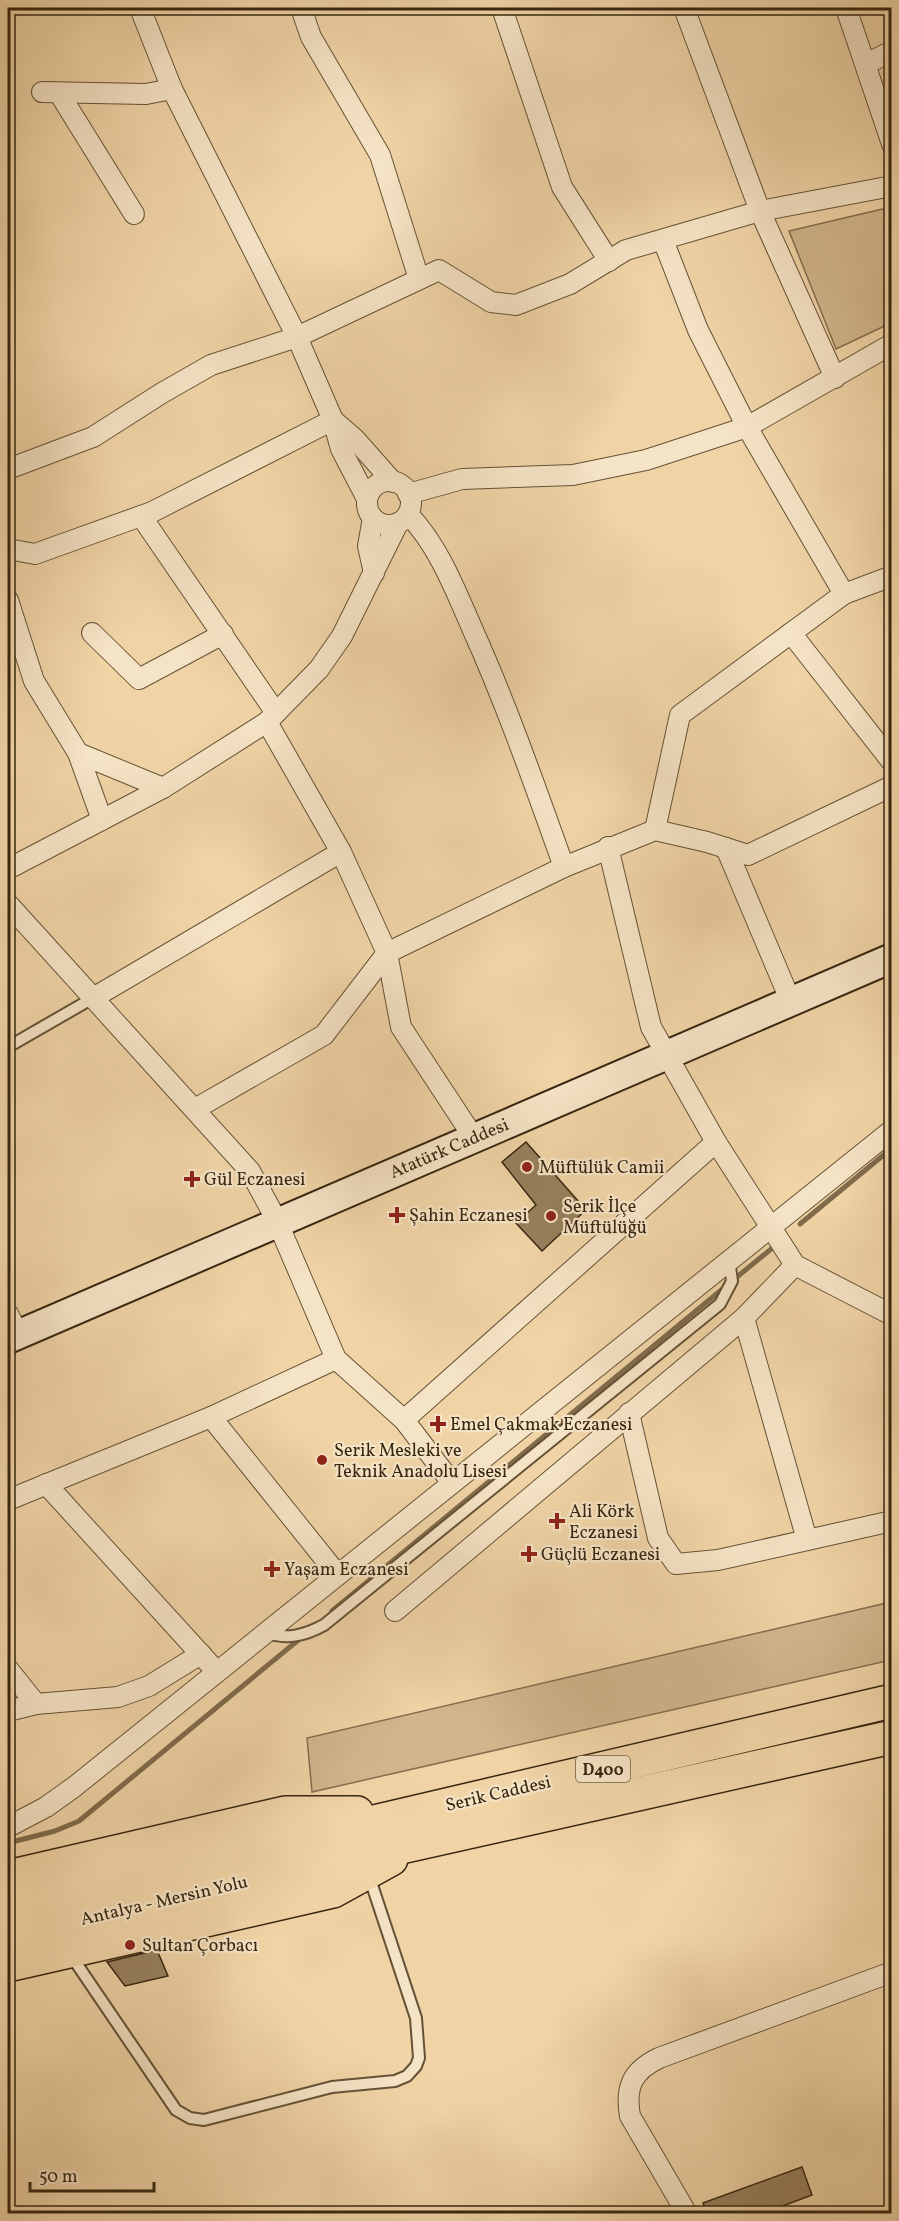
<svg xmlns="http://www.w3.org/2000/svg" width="899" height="2221" viewBox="0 0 899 2221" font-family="Vollkorn,serif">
<rect width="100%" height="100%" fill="#f0d4a6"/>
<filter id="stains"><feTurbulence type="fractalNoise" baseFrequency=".00333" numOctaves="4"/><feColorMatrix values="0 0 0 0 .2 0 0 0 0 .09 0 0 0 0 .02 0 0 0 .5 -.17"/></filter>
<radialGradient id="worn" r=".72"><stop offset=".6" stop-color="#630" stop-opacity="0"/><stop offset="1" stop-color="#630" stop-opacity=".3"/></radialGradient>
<g fill="#d1b68c" stroke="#846e4e" stroke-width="1.5">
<path d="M 891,207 L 891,323 L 836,349 L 789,231 Z"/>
<path d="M 891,1602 L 891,1660 L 312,1792 L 307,1738 Z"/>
</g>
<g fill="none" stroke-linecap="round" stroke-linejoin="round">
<g stroke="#806b4b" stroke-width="5">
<path d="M 800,1224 L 892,1148"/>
<path d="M 732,1281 L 776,1245"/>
<path d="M 332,1611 L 725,1287"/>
<path d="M 8,1843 L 55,1831 L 79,1821 L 302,1637"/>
</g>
</g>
<g fill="#97805e" stroke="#372610" stroke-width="1.5">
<path d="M 526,1142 L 586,1210 L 542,1251 L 516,1223 L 536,1205 L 502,1162 Z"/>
<path d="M 157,1950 L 168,1976 L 125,1986 L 107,1962 Z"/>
<path d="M 802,2167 L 812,2195 L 761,2214 L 707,2214 L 703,2203 Z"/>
</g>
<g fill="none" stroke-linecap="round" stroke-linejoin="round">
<defs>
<g id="lane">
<path d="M 8,1047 L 93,998"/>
<path d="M 264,1632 C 286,1640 304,1636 324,1625 L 720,1304 L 732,1281 L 729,1260"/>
<path d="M 70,1954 L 176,2110 L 190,2118 L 204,2120 L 332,2087 L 395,2081 L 407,2076 L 416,2066 L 419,2058 L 416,2018 L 369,1876"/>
</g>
<g id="street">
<path d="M 140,8 L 172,89 L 297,337 L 333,420 L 341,449 L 367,499"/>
<path d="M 301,8 L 311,37 L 380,155 L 419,279"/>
<path d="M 502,8 L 562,187 L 609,261"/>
<path d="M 684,8 L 760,211 L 835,378"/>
<path d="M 846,8 L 892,144"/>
<path d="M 866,64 L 892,51"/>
<path d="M 42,92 L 146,94 L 172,89"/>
<path d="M 59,93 L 134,214"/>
<path d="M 663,240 L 698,330 L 747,427 L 844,594"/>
<path d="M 333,420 L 355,439 L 393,482"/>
<path d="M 8,469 L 93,437 L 162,393 L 211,365 L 297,337 L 439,270 L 491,302 L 516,305 L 570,284 L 626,250 L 760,211 L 892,186"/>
<circle cx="389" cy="503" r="22"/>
<path d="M 408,494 L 462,479 L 573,475 L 646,460 L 747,427 L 892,344"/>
<path d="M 408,514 C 439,547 454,587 472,628 C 507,706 535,786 564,867"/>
<path d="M 141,516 L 276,713"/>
<path d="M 373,518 L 368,546 L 374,573"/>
<path d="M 8,549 L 35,554 L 152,512 L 333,420"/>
<path d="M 8,600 L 34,681 L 78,753 L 102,820"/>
<path d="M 92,633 L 139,679 L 223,634"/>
<path d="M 791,633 L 892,762"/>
<path d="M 267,722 L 341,852 L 387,953 L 401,1027 L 474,1138"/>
<path d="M 78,753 L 163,788"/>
<path d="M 655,830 L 680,715 L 844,594 L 892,576"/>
<path d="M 608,847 L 651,1027 L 716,1142 L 795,1265 L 892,1315"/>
<path d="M 726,848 L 791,1002"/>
<path d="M 8,869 L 163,788 L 267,722 L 319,669 L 342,636 L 398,523"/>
<path d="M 8,904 L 250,1171 L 277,1221 L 336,1359 L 404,1420 L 452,1483"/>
<path d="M 93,998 L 341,852"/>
<path d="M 195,1109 L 324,1035 L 387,953 L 564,867 L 655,830 L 707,842 L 748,855 L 892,786"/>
<path d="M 8,1314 L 19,1335"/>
<path d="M 744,1318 L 807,1540"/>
<path d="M 629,1413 L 658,1538 L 676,1564 L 718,1560 L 892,1521"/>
<path d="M 211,1417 L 337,1574"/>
<path d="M 404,1420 L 716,1142"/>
<path d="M 46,1484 L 216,1671"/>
<path d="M 8,1500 L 211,1417 L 336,1359"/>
<path d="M 395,1611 L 744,1318 L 795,1265"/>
<path d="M 8,1669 L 36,1704"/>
<path d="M 8,1711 L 36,1704 L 118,1697 L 149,1686 L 201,1654"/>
<path d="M 8,1827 L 46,1807 L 74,1787 L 892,1130"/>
<path d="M 687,2214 L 630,2116 C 625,2087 632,2071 659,2058 L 892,1972"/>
</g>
<path id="secondary" d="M 8,1339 L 892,958"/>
<g id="highway">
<path d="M 8,1877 L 285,1813 L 357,1813"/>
<path d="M 8,1905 L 314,1836 L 892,1701"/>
<path d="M 8,1935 L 892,1737"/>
<path d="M 8,1965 L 333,1891 L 391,1859"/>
</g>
</defs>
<use href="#lane" stroke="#655236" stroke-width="14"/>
<use href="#street" stroke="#655236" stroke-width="22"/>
<use href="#secondary" stroke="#372610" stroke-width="32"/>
<use href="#highway" stroke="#372610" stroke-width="36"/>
<use href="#lane" stroke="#f5e3c5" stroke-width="10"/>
<use href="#street" stroke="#f5e3c5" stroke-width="20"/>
<use href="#secondary" stroke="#f5e3c5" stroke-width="28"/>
<use href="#highway" stroke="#f0d4a6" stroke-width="33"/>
</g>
<g fill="#8f2418" stroke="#f5e3c5" stroke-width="2">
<circle cx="527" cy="1167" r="6"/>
<path d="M189 1170h6v6h6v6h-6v6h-6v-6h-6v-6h6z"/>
<path d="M394 1206h6v6h6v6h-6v6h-6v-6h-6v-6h6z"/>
<circle cx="551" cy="1216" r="6"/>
<path d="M435 1415h6v6h6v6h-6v6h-6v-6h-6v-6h6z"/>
<circle cx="322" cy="1460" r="6"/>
<path d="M554 1512h6v6h6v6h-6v6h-6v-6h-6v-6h6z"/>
<path d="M526 1545h6v6h6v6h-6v6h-6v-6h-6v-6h6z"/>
<path d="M269 1560h6v6h6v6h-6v6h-6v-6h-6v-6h6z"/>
<circle cx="130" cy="1945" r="6"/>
</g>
<g text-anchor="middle" stroke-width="4.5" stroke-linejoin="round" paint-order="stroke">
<rect fill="#f5e3c5" stroke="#705f46" stroke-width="1.5" x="576" y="1756" width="54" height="26" rx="4.5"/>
<g font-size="16" font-weight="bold" fill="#372610">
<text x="603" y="1775">D400</text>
</g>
<g font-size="18" fill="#372610" stroke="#f5e3c5">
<text transform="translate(449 1148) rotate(-23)" y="6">Atatürk Caddesi</text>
<text transform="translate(498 1793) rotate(-13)" y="6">Serik Caddesi</text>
<text transform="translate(164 1900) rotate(-13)" y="6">Antalya - Mersin Yolu</text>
</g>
<g font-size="18" fill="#372610" stroke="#f5e3c5" text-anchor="start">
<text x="539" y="1173">Müftülük Camii</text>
<text x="204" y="1185">Gül Eczanesi</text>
<text x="563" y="1212">Serik İlçe<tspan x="563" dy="21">Müftülüğü</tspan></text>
<text x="409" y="1221">Şahin Eczanesi</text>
<text x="450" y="1430">Emel Çakmak Eczanesi</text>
<text x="334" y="1456">Serik Mesleki ve<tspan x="334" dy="21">Teknik Anadolu Lisesi</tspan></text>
<text x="569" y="1517">Ali Körk<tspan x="569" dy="21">Eczanesi</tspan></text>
<text x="541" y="1560">Güçlü Eczanesi</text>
<text x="284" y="1575">Yaşam Eczanesi</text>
<text x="142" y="1951">Sultan Çorbacı</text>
</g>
</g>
<rect width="899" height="2221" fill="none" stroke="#f0d4a6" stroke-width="30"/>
<rect x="9" y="9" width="881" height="2203" fill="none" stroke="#372610" stroke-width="3"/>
<rect x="15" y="15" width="869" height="2191" fill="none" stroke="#372610" stroke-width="1.5"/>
<path d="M30 2182v9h124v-9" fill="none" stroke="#372610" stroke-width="3"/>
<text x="39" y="2182" font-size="18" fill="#372610" stroke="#f5e3c5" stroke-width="4.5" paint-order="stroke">50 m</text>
<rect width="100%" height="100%" filter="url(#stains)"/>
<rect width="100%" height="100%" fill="url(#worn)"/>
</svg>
